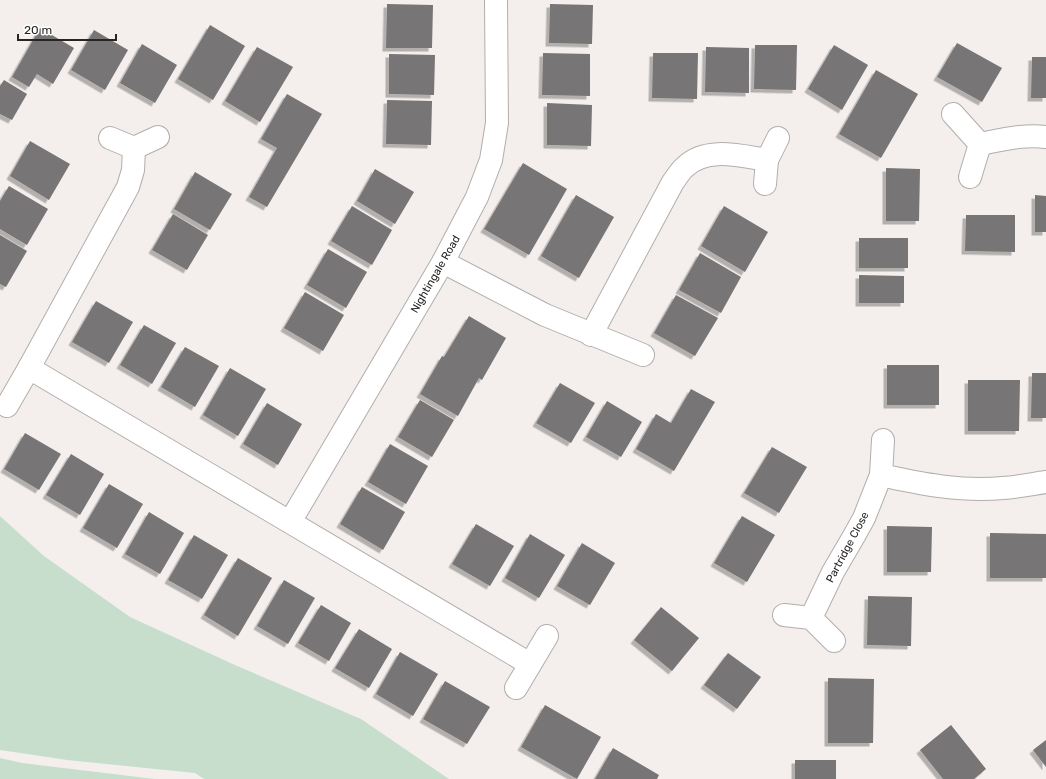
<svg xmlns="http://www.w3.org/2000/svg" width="1046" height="779" viewBox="0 0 1046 779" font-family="Rubik,sans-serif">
<defs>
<filter id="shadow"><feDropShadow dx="-3.5" dy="3.5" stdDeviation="0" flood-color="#0004"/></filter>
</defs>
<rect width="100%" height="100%" fill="#f4efec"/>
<g fill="#c8decd">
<path d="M 0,516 L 44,556 L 130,617 L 235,665 L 361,719 L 449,779 L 204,779 L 195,773 L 67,760 L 0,750 Z"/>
<path d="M 0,758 L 22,763 L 155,779 L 0,779 Z"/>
</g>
<g fill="#787477" filter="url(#shadow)">
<path d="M 387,4 L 433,5 L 432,48 L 386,48 Z"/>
<path d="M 550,4 L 593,5 L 592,44 L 549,43 Z"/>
<path d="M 210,25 L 245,46 L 213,100 L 178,79 Z"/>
<path d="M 40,28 L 74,48 L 53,84 L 37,74 L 29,87 L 12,77 Z"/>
<path d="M 94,30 L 128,50 L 105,90 L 71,70 Z"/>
<path d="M 957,43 L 1002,68 L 982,102 L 937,77 Z"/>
<path d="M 142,44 L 177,65 L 155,103 L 120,83 Z"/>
<path d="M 755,45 L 797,45 L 796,90 L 754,89 Z"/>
<path d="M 834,45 L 868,65 L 842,110 L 808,89 Z"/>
<path d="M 257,47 L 293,67 L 260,122 L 225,101 Z"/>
<path d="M 706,47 L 749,48 L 749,93 L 705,92 Z"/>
<path d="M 543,53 L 590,54 L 590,96 L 542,95 Z"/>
<path d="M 653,53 L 698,53 L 697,99 L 652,98 Z"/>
<path d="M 389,54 L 435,55 L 434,95 L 389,94 Z"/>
<path d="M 1032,57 L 1046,57 L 1046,98 L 1031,98 Z"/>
<path d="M 876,70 L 918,94 L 881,158 L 839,134 Z"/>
<path d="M 4,80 L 27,94 L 12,120 L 0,114 L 0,86 Z"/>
<path d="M 287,94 L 322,114 L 267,207 L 249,197 L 277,148 L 261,139 Z"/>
<path d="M 387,100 L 432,101 L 431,145 L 386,144 Z"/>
<path d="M 547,103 L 592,105 L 591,146 L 547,145 Z"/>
<path d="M 30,141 L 70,164 L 49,200 L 10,176 Z"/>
<path d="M 523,163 L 567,189 L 529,255 L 484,229 Z"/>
<path d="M 886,168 L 920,169 L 919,221 L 886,221 Z"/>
<path d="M 375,169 L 414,192 L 395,224 L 357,201 Z"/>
<path d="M 195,172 L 232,194 L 210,230 L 174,209 Z"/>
<path d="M 9,186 L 48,209 L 27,245 L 0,229 L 0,201 Z"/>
<path d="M 576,195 L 614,217 L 579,278 L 541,256 Z"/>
<path d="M 1035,195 L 1046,196 L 1046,232 L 1035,232 Z"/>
<path d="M 352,206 L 392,230 L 372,265 L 331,241 Z"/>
<path d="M 724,206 L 768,232 L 745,272 L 701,246 Z"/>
<path d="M 173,214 L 208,235 L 187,270 L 152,250 Z"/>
<path d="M 966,215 L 1015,215 L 1015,252 L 965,251 Z"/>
<path d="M 0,235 L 27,251 L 6,287 L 0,284 Z"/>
<rect x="859" y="238" width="49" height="30"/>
<path d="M 328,249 L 367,272 L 346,308 L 307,285 Z"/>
<path d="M 700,253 L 741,277 L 721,313 L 679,290 Z"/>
<path d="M 859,275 L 904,276 L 904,303 L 859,303 Z"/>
<path d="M 305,292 L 344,315 L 323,351 L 284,328 Z"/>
<path d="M 676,295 L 718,318 L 695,356 L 654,333 Z"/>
<path d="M 96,301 L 133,322 L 109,363 L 72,342 Z"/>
<path d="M 469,316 L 506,338 L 482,380 L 479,378 L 458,416 L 420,394 L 442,356 L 444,357 Z"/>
<path d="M 144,325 L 176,343 L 152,384 L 120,365 Z"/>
<path d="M 185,347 L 219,366 L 195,407 L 161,387 Z"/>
<rect x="887" y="365" width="52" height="40"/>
<path d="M 230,368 L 266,389 L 238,436 L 203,415 Z"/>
<path d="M 1032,373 L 1046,373 L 1046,418 L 1031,418 Z"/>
<path d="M 968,380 L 1020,380 L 1019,431 L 968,431 Z"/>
<path d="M 560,383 L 595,403 L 571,443 L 536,423 Z"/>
<path d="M 691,389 L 715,402 L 674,471 L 636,449 L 656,414 L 671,423 Z"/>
<path d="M 420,400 L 454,420 L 432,457 L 398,437 Z"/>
<path d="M 607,401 L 642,422 L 621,457 L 586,437 Z"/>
<path d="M 267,403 L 302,424 L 278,465 L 243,444 Z"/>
<path d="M 25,433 L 61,454 L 39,490 L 4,469 Z"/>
<path d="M 390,444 L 428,466 L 406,504 L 368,482 Z"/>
<path d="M 772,447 L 807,467 L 779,513 L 744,493 Z"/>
<path d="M 71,454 L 104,474 L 80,515 L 46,495 Z"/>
<path d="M 109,484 L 143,504 L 117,548 L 83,528 Z"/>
<path d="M 362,487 L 405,512 L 383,550 L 340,524 Z"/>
<path d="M 149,512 L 184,533 L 160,574 L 125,554 Z"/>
<path d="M 742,516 L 775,535 L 747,582 L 714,563 Z"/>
<path d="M 476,524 L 514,546 L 490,586 L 452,564 Z"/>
<path d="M 887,526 L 932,527 L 931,572 L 887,572 Z"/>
<path d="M 990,533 L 1046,534 L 1046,578 L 990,578 Z"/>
<path d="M 530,534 L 565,555 L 539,598 L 505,578 Z"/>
<path d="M 194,535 L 228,555 L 202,599 L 168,580 Z"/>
<path d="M 582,543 L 615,563 L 590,605 L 557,586 Z"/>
<path d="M 238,558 L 272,578 L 238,636 L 204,615 Z"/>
<path d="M 284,580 L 315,598 L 288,644 L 257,626 Z"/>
<path d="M 868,596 L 912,597 L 911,646 L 867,645 Z"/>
<path d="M 321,605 L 351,623 L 329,661 L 298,643 Z"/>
<path d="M 661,607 L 699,638 L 672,671 L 634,640 Z"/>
<path d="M 359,629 L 392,649 L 369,688 L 335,668 Z"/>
<path d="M 400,652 L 438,674 L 413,716 L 376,694 Z"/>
<path d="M 728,653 L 761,677 L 737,709 L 704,685 Z"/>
<path d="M 828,678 L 874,679 L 873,743 L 828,743 Z"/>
<path d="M 445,681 L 490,707 L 467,744 L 423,719 Z"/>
<path d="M 545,705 L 601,737 L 577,779 L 521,747 Z"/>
<path d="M 951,725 L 986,769 L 974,779 L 943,779 L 920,750 Z"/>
<path d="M 1046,740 L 1046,767 L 1033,750 Z"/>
<path d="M 613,748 L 659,775 L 657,779 L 595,779 Z"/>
<rect x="795" y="760" width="41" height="19"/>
</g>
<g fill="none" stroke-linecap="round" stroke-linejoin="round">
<defs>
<g id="minor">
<path d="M 953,114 L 980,144 L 970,177"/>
<path d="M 110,138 L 134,148 L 158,137"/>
<path d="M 980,144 C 1001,140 1024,134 1046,137"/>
<path d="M 765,184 L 767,160 L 778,138"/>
<path d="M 443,262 L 545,315 L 643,355"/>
<path d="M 591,335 L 673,182 C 677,177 680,171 685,167 C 706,146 741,156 767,160"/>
<path d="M 29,368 L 530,664"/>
<path d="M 7,406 L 29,368 L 128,187 L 133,170 L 134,148"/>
<path d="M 881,475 C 921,484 962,492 1003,488 C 1018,487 1032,484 1046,482"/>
<path d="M 290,522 L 443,262 L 477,197 L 491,160 L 497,123 L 496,0"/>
<path d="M 784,615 L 811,618 L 834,641"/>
<path d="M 811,618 L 833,572 L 854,536 L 864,518 L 881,475 L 883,440"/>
<path d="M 516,688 L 547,636"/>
</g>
</defs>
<use href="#minor" stroke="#b2aeab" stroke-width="24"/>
<use href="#minor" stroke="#fff" stroke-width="22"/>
</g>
<g text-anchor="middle" stroke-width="3" stroke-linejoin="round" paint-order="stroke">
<g font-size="11" fill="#262523" stroke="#fff">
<text transform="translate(435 274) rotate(-60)" y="4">Nightingale Road</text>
<text transform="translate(847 547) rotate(-62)" y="4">Partridge Close</text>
</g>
</g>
<path d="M18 34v6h98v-6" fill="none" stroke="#262523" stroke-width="2"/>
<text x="24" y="34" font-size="12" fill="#262523" stroke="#ffffff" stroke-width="3" paint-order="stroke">20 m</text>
</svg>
